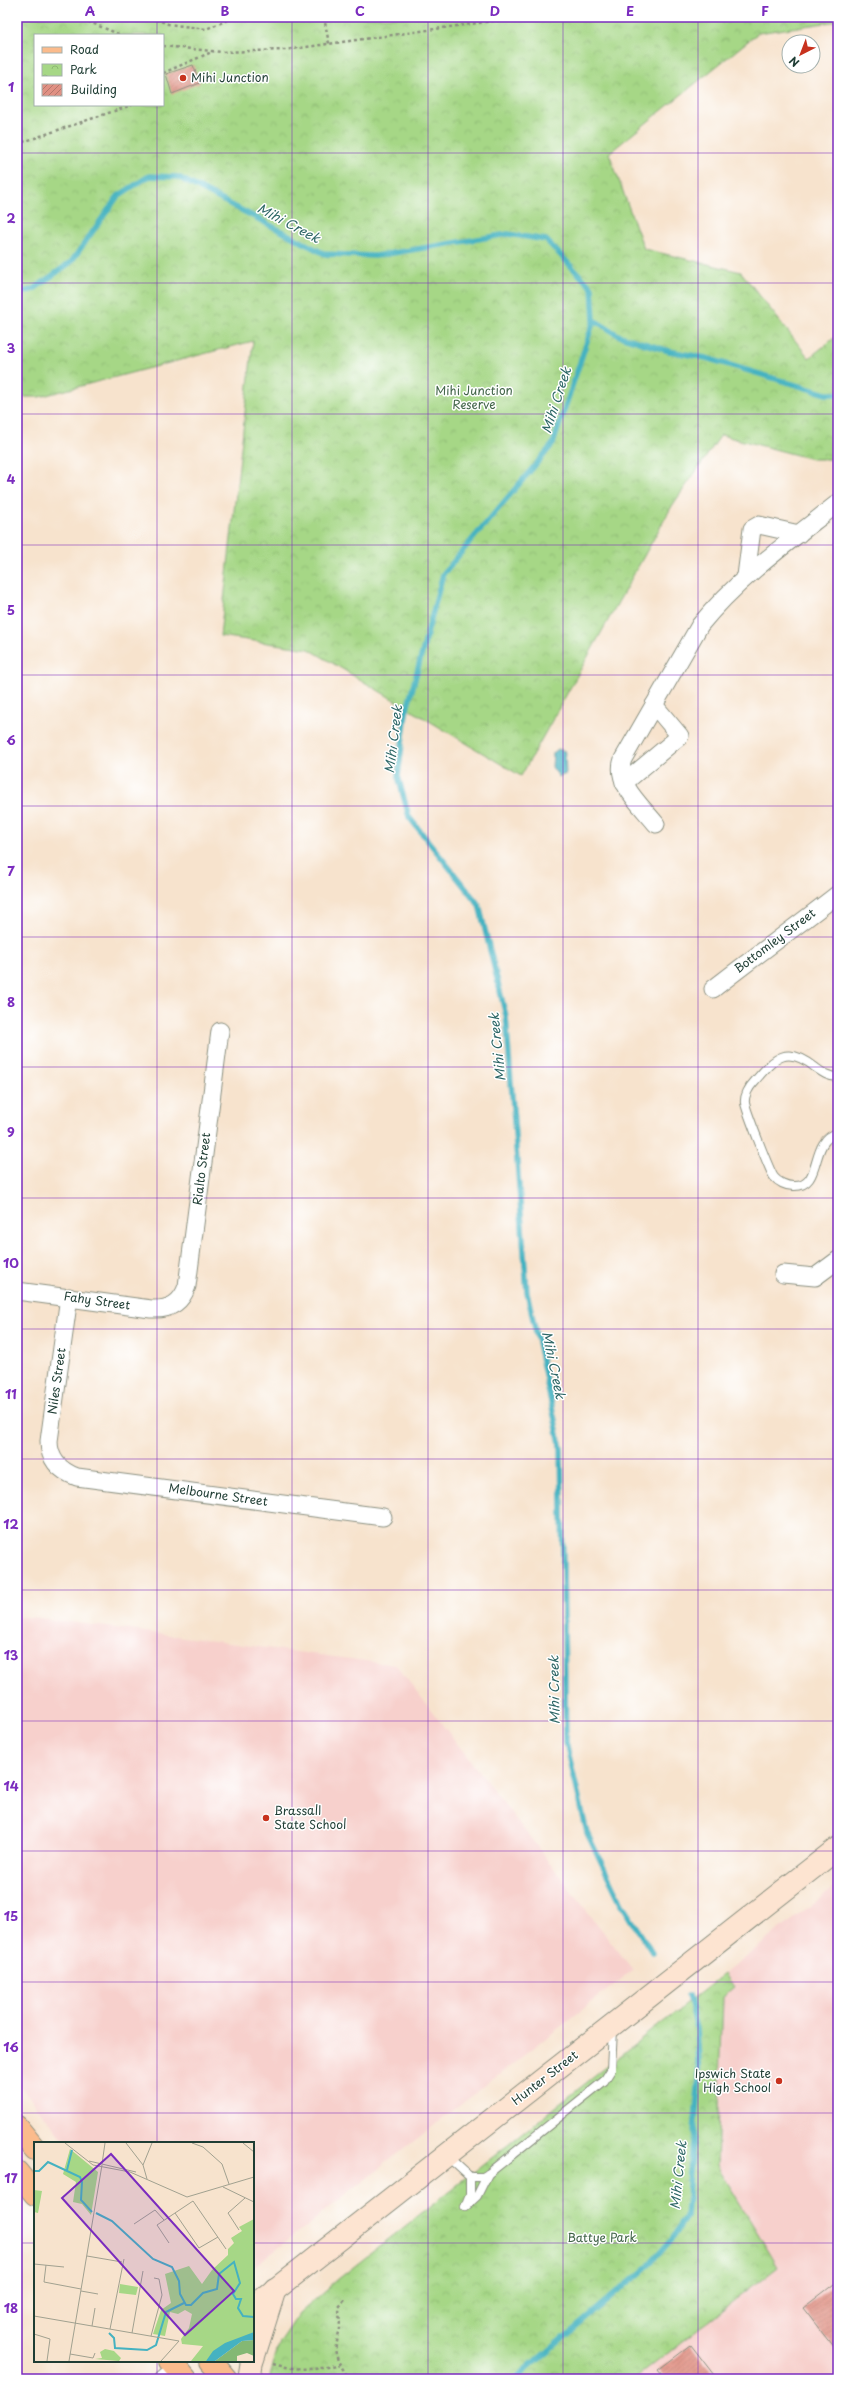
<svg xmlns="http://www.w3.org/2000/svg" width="855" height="2396" viewBox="0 0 855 2396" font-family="'Playpen Sans',sans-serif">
<defs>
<pattern id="park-crowns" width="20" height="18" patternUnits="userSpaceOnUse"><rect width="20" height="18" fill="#a6d786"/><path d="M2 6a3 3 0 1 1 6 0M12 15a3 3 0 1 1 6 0" fill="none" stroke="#8eb974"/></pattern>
<pattern id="building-hatch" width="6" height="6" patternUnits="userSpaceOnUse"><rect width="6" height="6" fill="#e09083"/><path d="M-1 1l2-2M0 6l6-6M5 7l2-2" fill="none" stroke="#b5776c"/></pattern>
</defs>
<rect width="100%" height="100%" fill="#fff"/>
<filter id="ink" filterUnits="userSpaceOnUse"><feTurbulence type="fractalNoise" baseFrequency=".025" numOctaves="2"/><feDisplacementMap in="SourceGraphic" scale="8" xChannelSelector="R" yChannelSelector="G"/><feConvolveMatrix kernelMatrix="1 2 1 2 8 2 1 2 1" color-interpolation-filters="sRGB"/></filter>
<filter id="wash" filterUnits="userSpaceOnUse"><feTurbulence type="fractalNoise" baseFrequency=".012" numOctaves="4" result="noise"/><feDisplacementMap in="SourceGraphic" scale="16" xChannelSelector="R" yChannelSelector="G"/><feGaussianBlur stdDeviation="0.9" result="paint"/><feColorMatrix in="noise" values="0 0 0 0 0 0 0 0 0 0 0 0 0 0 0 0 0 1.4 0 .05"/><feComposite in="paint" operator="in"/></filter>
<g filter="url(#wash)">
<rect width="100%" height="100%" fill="#f7e3cd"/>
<g fill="#f7d0cc">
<path d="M 17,1617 L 31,1617 L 396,1665 L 633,1970 L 253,2267 L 253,2143 L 67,2143 L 17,2082 Z"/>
<path d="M 838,1884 L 838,2379 L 635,2379 L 778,2267 L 717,2165 L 723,1997 L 734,1988 L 724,1974 Z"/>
</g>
<g fill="url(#park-crowns)" stroke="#628a5d" fill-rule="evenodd">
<path d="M 17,17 L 838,17 L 838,21 L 758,33 L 609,153 L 644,249 L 741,272 L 809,358 L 838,335 L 838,459 L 812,459 L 721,435 L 672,506 L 521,776 L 309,649 L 220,636 L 253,341 L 39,397 L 17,397 ZM 35,35 L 163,35 L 163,105 L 35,105 Z"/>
<path d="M 724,1974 L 734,1988 L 723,1997 L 717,2165 L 778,2267 L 635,2379 L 271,2379 L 270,2375 L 280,2342 L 299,2314 L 337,2280 Z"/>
</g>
<path fill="#45b2c1" stroke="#32787a" d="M 558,749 L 565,751 L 566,774 L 559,777 L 552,767 L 553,753 Z"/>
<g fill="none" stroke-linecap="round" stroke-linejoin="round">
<g stroke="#45b2c1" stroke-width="5.5">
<path d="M 17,294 L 34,289 L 71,262 L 118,196 L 149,176 L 178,177 L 325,254 L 375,256 L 508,234 L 546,240 L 592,288 L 594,320 L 553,444 L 443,574 L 406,713 L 398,776 L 409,817 L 479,905 L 506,1016 L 527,1292 L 561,1448 L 566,1742 L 587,1833 L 621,1903 L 652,1952"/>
<path d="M 594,320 L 620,336 L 669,351 L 706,358 L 826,394 L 838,394"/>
<path d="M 516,2379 L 651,2263 L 671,2240 L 686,2217 L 699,2078 L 696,2029 L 688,1996"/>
</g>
</g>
<g id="blocks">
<g fill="url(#building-hatch)">
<path d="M 193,65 L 200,83 L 172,94 L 166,74 Z"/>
<path d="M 838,2281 L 838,2353 L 803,2308 Z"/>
<path d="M 691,2345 L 717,2379 L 665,2379 L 658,2370 Z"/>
</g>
</g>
</g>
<g filter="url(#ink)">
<use href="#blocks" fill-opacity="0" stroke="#8b9080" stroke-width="1"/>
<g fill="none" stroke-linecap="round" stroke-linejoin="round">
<defs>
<g id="service">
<path d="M 838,1077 C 829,1077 823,1073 816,1068 C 787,1045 776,1056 754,1082 C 749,1087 744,1096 745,1103 C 746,1110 770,1172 774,1177 C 778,1182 786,1186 793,1186 C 824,1188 808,1140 838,1133"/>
<path d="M 447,2156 L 470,2177 L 483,2177 L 488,2174 L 604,2081 L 611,2070 L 613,2029"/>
<path d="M 466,2204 L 470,2194 L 470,2177"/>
<path d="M 465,2207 L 477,2196 L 488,2174"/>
</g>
<g id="minor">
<path d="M 746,576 L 752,529 L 759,525 L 799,534"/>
<path d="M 624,783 L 680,736 L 654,705"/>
<path d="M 656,824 C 642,806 614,783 623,759 L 700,625 C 739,577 790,541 838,503"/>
<path d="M 713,989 C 754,957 797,926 838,894"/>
<path d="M 783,1274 L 815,1277 L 838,1260"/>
<path d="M 17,1291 L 151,1309 C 169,1310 181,1304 187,1286 L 220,1031"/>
<path d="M 69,1297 L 49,1441 C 49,1460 60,1471 77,1477 L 383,1517"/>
<path d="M 164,2379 L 177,2368"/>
</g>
<g id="secondary">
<path d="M 253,2307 L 838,1848"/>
<path d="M 253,2359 L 275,2289"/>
<path d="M 249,2379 L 252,2361"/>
</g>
<g id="primary">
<path d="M 17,2127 L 35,2149"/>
<path d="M 17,2172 L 35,2194"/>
<path d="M 171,2361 L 186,2379"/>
<path d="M 211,2361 L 226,2379"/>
</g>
</defs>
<use href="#service" stroke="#8b9080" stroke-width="10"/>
<use href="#minor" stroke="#8b9080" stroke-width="19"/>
<use href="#secondary" stroke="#8b9080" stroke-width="24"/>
<use href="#primary" stroke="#8b9080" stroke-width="24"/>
<g stroke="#8b9080" stroke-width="2.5" stroke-dasharray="3 3" stroke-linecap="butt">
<path d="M 77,17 L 121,35"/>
<path d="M 150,17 L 168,24 L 206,29 L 235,17"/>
<path d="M 324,17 L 329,44"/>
<path d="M 163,46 L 221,52 L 285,50 L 521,17"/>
<path d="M 163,73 L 214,51"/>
<path d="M 17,144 L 132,105"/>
<path d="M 345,2300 L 339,2307 L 340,2329 L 335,2350 L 338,2361 L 349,2379"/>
<path d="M 273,2364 C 295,2370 317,2371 340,2364"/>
</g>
<use href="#service" stroke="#fff" stroke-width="8"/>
<use href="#minor" stroke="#fff" stroke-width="17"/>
<use href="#secondary" stroke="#fde4d1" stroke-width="22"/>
<use href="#primary" stroke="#fbbb8c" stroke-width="22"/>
</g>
</g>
<path fill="none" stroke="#7b2cbf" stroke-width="1" stroke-opacity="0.55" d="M 157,17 L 157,35M 292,17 L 292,2379M 428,17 L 428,2379M 563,17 L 563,2379M 698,17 L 698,2379M 157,105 L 157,2143M 17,153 L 838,153M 17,283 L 838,283M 17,414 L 838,414M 17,545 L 838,545M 17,675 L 838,675M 17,806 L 838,806M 17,937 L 838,937M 17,1067 L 838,1067M 17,1198 L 838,1198M 17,1329 L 838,1329M 17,1459 L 838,1459M 17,1590 L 838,1590M 17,1721 L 838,1721M 17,1851 L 838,1851M 17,1982 L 838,1982M 17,2113 L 838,2113M 17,2243 L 35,2243M 253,2243 L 838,2243M 157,2361 L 157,2379"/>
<g fill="#c8321e" stroke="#fff" stroke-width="1.5">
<circle cx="183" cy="78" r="4"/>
<circle cx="266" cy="1818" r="4"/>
<circle cx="779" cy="2081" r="4"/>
</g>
<g text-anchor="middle" stroke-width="3" stroke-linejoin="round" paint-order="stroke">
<g font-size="12" fill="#1f3d34" stroke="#fff" text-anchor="start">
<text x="191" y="82">Mihi Junction</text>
<text x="274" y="1815">Brassall<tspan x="274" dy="14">State School</tspan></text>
<text x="771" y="2078" text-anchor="end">Ipswich State<tspan x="771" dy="14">High School</tspan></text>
</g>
<g font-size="12" fill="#416448" stroke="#fff">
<text x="474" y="395">Mihi Junction<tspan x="474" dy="14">Reserve</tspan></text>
<text x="602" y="2242">Battye Park</text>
</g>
<g font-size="12" fill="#1f3d34" stroke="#fff">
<text transform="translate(775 941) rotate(-37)" y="4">Bottomley Street</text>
<text transform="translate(202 1169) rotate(-83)" y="4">Rialto Street</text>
<text transform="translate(97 1301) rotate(8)" y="4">Fahy Street</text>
<text transform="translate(57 1381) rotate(-82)" y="4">Niles Street</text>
<text transform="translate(218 1495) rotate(8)" y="4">Melbourne Street</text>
<text transform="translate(545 2078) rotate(-38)" y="4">Hunter Street</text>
</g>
<g font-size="13" font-style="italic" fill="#2c6665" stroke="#fff">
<text transform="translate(289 223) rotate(28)" y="5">Mihi Creek</text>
<text transform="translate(556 400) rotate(-72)" y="5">Mihi Creek</text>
<text transform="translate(393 739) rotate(-83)" y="5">Mihi Creek</text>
<text transform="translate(497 1047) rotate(-96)" y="5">Mihi Creek</text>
<text transform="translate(554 1365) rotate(78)" y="5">Mihi Creek</text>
<text transform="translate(554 1690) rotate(-91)" y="5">Mihi Creek</text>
<text transform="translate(678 2175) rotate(-84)" y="5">Mihi Creek</text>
</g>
</g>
<g transform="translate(34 2142)">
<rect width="220" height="220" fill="#f7e3cd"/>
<path d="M 71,207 L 80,209 L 87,216 L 85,219 L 61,217 L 68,216 L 66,210 Z" fill="#a6d786"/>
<path d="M 220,198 L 220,214 L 213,211 L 203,214 L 203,219 L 181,219 L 208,199 Z" fill="#84b873"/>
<path d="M 36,7 L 64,30 L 57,73 L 48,62 L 39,60 L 42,40 L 29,32 ZM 220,77 L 220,190 L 172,219 L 157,219 L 169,204 L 148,202 L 147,197 L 155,186 L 158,172 L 151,168 L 144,172 L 136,170 L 131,194 L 119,192 L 127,168 L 137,161 L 131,132 L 155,124 L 168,142 L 178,128 L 194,113 L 194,107 L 200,101 L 197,96 L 208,89 L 205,85 ZM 86,142 L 104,145 L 102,153 L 85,151 Z" fill="#a6d786"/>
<path d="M 0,48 L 8,49 L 4,71 L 0,70 Z" fill="#a6d786"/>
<path d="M 220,190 L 220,198 L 208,199 L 181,219 L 172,219 L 179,209 L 191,201 Z" fill="#45b2c1"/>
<path fill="none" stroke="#45b2c1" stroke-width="2" d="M 33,28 L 38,8M 0,29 L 5,29 L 14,20 L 46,35 L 48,40 L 47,58 L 58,70M 62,71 L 78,79 L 119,117 L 138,125 L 145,139 L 146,152 L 152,163 L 157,163 L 169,151 L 183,147 L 185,132 L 200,120 L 206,141 L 199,152 L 202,157 L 207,157 L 204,166 L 209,174 L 220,175M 75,191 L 80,196 L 81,206 L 113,208 L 122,203 L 132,170 L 150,161"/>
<path fill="none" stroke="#a1a190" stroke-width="1" d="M 31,1 L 59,23 L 96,30 L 153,55 L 220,35M 92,1 L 109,23 L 113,37M 158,1 L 169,5 L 188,22 L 195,42M 209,1 L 220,10M 55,19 L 102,30M 68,22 L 71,1M 109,23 L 118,1M 189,45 L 220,60M 159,59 L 192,107M 141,71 L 165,106 L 184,95M 100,82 L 121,68 L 130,78M 205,88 L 194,71 L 211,56M 135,101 L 123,83 L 159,59M 53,114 L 88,120M 0,122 L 30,125M 12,123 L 10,140 L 47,147M 47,149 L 64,152M 0,174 L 145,199 L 127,219M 58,184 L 61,166M 76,187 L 90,117M 98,191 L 109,129M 0,192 L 16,197 L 13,219M 117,194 L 128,153 L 125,137 L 120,136M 36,212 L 59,216 L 61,211M 35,219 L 68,23"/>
<path fill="#7b2cbf" fill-opacity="0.15" stroke="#7b2cbf" stroke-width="2" d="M 77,12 L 200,149 L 151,193 L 28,56 Z"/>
<rect width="220" height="220" fill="none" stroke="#1f3d34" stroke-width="2"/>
</g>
<rect width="855" height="2396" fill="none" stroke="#fff" stroke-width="44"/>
<rect x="34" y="34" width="130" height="72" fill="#ffffff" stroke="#a5b1ae"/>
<rect x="42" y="47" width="20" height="6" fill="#fbbb8c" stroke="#a5b1ae"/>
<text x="70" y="54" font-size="12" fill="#1f3d34">Road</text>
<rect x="42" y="64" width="20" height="12" fill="url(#park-crowns)" stroke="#a5b1ae"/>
<text x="70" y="74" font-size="12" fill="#1f3d34">Park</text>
<rect x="42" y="84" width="20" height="12" fill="url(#building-hatch)" stroke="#a5b1ae"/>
<text x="70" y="94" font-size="12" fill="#1f3d34">Building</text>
<g transform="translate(801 54) rotate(222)"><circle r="19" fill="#ffffff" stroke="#a5b1ae"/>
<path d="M0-3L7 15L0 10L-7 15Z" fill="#c8321e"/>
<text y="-6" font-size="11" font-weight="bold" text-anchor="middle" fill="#1f3d34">N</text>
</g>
<rect x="22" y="22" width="811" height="2352" fill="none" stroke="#7b2cbf" stroke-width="1.5"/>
<g font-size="13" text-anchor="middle" font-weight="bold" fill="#7b2cbf">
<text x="90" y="16">A</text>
<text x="225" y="16">B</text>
<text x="360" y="16">C</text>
<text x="495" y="16">D</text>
<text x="630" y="16">E</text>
<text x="765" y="16">F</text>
<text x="11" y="92">1</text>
<text x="11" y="223">2</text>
<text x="11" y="353">3</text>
<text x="11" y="484">4</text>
<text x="11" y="615">5</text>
<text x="11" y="745">6</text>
<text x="11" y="876">7</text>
<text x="11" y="1007">8</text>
<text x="11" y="1137">9</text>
<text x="11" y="1268">10</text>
<text x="11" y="1399">11</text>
<text x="11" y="1529">12</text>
<text x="11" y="1660">13</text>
<text x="11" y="1791">14</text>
<text x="11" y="1921">15</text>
<text x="11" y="2052">16</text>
<text x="11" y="2183">17</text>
<text x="11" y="2313">18</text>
</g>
</svg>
